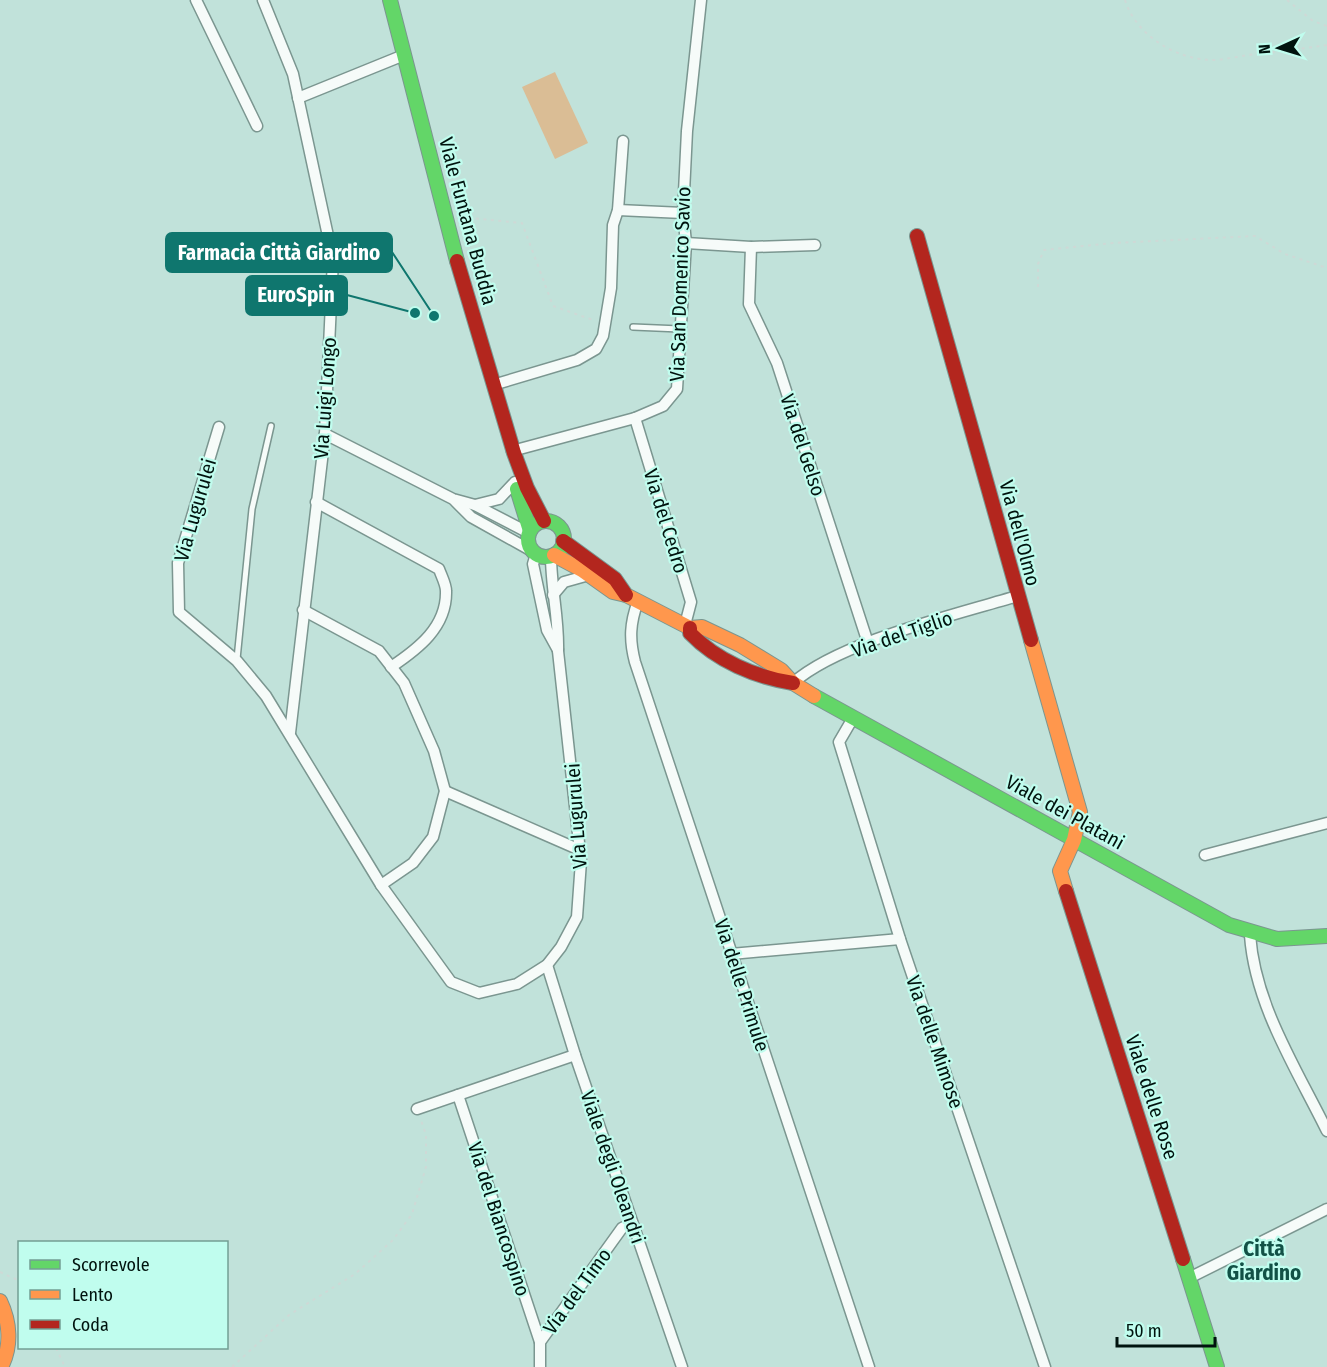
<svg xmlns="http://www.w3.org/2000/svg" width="1327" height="1367" viewBox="0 0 1327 1367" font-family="'Fira Sans Condensed',sans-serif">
<rect width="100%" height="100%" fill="#c1e2da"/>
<path fill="#dabd95" d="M 555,72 L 588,143 L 555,159 L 522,87 Z"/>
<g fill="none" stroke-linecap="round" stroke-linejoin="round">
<defs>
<g id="lane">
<path d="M 633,327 L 680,329"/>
<path d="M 237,659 L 252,509 L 271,426"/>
</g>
<g id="street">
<path d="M 196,0 L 257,126"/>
<path d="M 263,0 L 293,74 L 333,259 L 325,434 L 290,733"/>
<path d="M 298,98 L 404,55"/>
<path d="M 618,210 L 683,213"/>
<path d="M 686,243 L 751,247 L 815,245"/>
<path d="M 751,247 L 749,304 L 777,363 L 868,643"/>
<path d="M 493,385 L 577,360 L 596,349 L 603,336 L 611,288 L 613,225 L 618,210 L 623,141"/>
<path d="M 635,418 L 691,602 L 685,625"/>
<path d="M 219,427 L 178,563 L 179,612 L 237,661 L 266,696 L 381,885 L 430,953 L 451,982 L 479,993 L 517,984 L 547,965 L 561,947 L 577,917 L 581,861 L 558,651 C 559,618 551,588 551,556"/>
<path d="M 325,434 L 453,499 L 475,505 L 529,533"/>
<path d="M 512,451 L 635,418 L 663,406 L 677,389 L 686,243 L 683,213 L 687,131 L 701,0"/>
<path d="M 455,501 L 471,517 L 532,551"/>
<path d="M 316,502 L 439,569 C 441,575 446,584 446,591 C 447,627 418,649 391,667"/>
<path d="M 475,505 L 499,499 L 515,482"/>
<path d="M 536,554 L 533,564 L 547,630 L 558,650"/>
<path d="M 553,595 L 564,582 L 589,575"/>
<path d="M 638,601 C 630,623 629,639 635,662 L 869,1367"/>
<path d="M 303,610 L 379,651 L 404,683 L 434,751 L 445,791 L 433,837 L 413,863 L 381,885"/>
<path d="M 793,683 C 839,642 955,615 1017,596"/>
<path d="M 853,718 L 839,742 L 900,939 L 1045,1367"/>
<path d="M 445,791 L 580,850"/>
<path d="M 1205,855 L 1327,823"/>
<path d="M 1250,935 C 1255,1005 1296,1068 1327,1131"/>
<path d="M 731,954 L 900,939"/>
<path d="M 547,965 L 575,1055 L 682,1367"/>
<path d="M 458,1095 L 540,1342"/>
<path d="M 417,1109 L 575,1055"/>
<path d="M 1189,1278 L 1327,1209"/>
<path d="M 540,1367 L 540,1342 L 622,1228 L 632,1223"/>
</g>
<g id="fast">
<path d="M 390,0 L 457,261"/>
<path d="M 517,489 L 530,531"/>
<circle cx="546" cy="539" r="18"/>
<path d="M 814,696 L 1229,925 L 1277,939 L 1327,936"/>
<path d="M 1183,1259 L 1217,1367"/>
</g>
<g id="slow">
<path d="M 554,555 L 582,570 L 613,592 L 626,595 L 690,628 L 702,627 L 740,645 L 781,670 L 793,683 L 814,696"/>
<path d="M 1031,640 L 1080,812 L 1074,840 L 1060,871 L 1066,891"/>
<path d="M 0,1301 C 10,1322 12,1346 1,1367"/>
</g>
<g id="jam">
<path d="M 917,236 L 1031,640"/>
<path d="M 457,261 L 514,453 L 527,488 L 544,521"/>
<path d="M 563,541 L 615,579 L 626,595"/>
<path d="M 690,628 L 690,633 C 717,661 755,677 793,683"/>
<path d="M 1066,891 L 1183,1259"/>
</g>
</defs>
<use href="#lane" stroke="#7b9690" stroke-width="8"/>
<use href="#street" stroke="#7b9690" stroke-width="13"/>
<use href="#fast" stroke="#7b9690" stroke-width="16"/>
<use href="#slow" stroke="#7b9690" stroke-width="16"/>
<use href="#jam" stroke="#7b9690" stroke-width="16"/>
<g stroke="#ced9d6" stroke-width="2" stroke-dasharray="3 4.5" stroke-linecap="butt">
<path d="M 1125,0 C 1136,35 1175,59 1211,60 C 1223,60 1236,57 1248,55 C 1274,52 1301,49 1327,45"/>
<path d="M 1287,0 L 1313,21 L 1327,26"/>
<path d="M 461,217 L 522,223 L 553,306 L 593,320"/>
<path d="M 1038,287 L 1038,264 L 1044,250 L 1113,243 L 1255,236 L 1285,254 L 1327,268"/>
<path d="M 0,1272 L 20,1281"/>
<path d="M 56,1348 L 65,1367"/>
<path d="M 232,1367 L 289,1315 L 355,1274 L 393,1240 L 412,1214 L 426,1167 L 426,1135 L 421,1120"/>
</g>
<use href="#lane" stroke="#f6fbf9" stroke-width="5"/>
<use href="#street" stroke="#f6fbf9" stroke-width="10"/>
<use href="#fast" stroke="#63d668" stroke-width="14"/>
<use href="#slow" stroke="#ff974d" stroke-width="14"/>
<use href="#jam" stroke="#b3261e" stroke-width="14"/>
</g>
<g text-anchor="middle" stroke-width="4.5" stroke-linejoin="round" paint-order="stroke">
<g font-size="20" fill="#00130e" stroke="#c0fdee">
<text transform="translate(468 221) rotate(75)" y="7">Viale Funtana Buddia</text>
<text transform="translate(680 284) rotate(-88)" y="7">Via San Domenico Savio</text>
<text transform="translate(325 398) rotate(-86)" y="7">Via Luigi Longo</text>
<text transform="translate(803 445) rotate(72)" y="7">Via del Gelso</text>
<text transform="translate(195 510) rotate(-74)" y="7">Via Lugurulei</text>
<text transform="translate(666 521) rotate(73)" y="7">Via del Cedro</text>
<text transform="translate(1020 533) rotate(75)" y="7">Via dell'Olmo</text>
<text transform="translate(902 634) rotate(-19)" y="7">Via del Tiglio</text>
<text transform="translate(1065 812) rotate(29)" y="7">Viale dei Platani</text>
<text transform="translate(576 816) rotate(-94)" y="7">Via Lugurulei</text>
<text transform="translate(742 985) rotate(72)" y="7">Via delle Primule</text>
<text transform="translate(935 1042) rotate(71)" y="7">Via delle Mimose</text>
<text transform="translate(1152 1097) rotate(72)" y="7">Viale delle Rose</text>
<text transform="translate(613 1167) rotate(71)" y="7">Viale degli Oleandri</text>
<text transform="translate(499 1219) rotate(72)" y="7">Via del Biancospino</text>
<text transform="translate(577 1291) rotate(-54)" y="7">Via del Timo</text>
</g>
<g font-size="21" font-weight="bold" fill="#125146" stroke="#c0fdee">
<text x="1264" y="1256">Città<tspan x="1264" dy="24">Giardino</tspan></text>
</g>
</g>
<path fill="none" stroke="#0f766e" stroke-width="2" d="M434 316L392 252M415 313L347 295"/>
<g fill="#0f766e" stroke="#c0fdee" stroke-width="2">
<circle cx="434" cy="316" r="6"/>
<circle cx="415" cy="313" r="6"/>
</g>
<g fill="#0f766e" stroke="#0f766e" stroke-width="2">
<rect x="166" y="233" width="226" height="39" rx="6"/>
<rect x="246" y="276" width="101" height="39" rx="6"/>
</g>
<g font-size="21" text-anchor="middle" font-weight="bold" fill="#fff">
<text x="279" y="260">Farmacia Città Giardino</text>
<text x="296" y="302">EuroSpin</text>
</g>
<rect x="18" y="1241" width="210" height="108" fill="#c0fdee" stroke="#739f94" stroke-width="1.5"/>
<rect x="30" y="1260" width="30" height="9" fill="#63d668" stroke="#739f94" stroke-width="1.5"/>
<text x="72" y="1271" font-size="18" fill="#00130e">Scorrevole</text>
<rect x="30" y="1290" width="30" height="9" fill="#ff974d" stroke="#739f94" stroke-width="1.5"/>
<text x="72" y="1301" font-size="18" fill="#00130e">Lento</text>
<rect x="30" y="1320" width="30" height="9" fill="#b3261e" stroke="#739f94" stroke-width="1.5"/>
<text x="72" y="1331" font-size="18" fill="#00130e">Coda</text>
<g transform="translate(1279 48) rotate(266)" stroke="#c0fdee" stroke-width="4.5" paint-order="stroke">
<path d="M0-4.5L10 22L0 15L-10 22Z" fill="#00130e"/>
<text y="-9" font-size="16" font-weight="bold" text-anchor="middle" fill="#00130e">N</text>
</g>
<path d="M1117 1337v9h98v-9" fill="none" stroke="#00130e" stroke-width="3"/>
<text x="1126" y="1337" font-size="18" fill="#00130e" stroke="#c0fdee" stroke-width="4.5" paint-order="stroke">50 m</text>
</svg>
